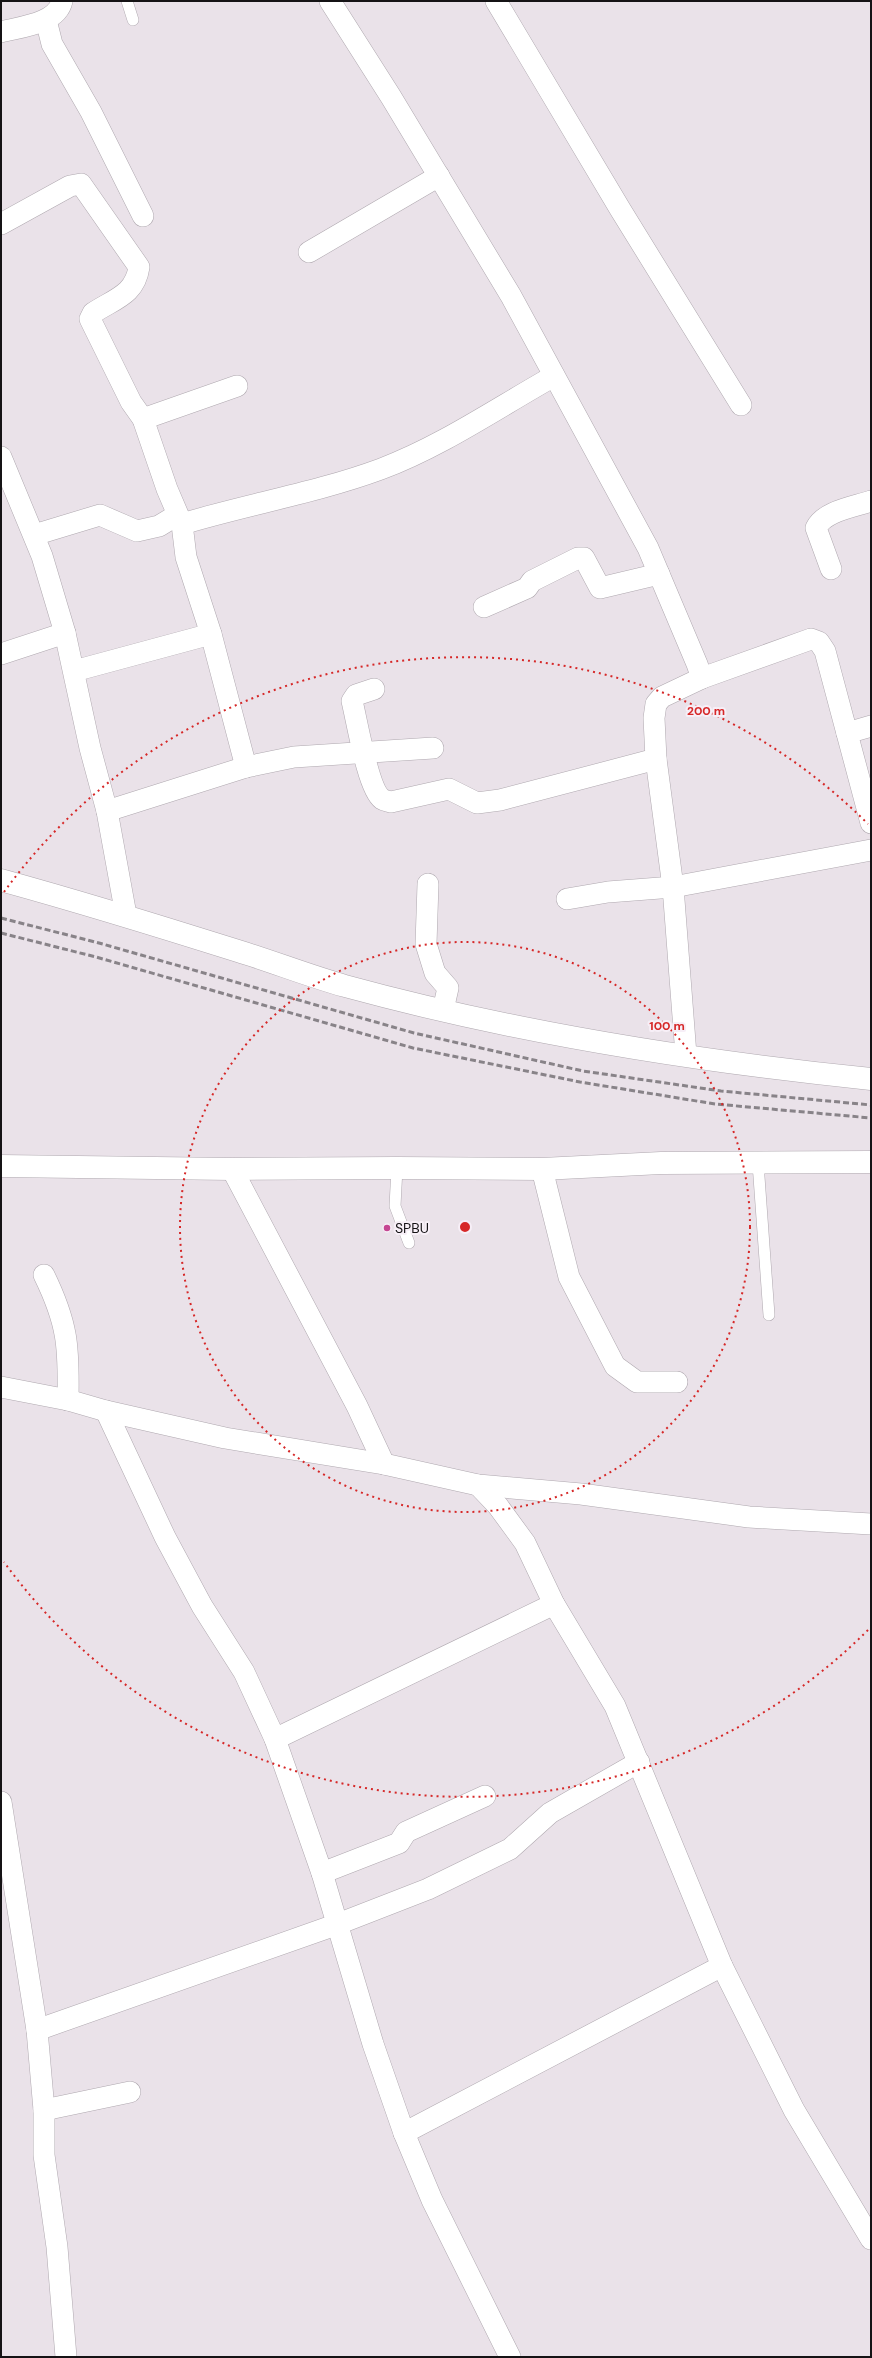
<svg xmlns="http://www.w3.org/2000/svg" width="872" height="2358" viewBox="0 0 872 2358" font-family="'DM Sans',sans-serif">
<rect width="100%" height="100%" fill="#eae2e9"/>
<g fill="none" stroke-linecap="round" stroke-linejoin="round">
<defs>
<g id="lane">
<path d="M 127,1 L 133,20"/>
<path d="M 758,1163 L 769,1315"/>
<path d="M 397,1168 L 395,1206 L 409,1243"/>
</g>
<g id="street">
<path d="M 330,1 L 391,97 L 511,296 L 648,548 L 697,664 L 702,678 L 662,697 L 656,704 L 654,718 L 656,759 L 673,887 L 686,1055"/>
<path d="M 496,1 L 620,209 L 741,405"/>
<path d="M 46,20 L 52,44 L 91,112 L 143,216"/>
<path d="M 1,32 C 19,27 57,24 62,1"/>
<path d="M 1,224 L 70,186 L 81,184 L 139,267 C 135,295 114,299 93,313 L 90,319 L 131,402 L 143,419 L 167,489 L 182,524 L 186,557 L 211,634 L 246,767"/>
<path d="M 309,252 L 439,176"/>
<path d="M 143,419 L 237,386"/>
<path d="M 1,457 L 42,556 L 65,633 L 90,748 L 107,811 L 126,915"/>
<path d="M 182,524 C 248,504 316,493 381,469 C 442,446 497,408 554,376"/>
<path d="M 34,535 L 100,515 L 137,531 L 159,526 L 177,515"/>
<path d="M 831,569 L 816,528 C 824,511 854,507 871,501"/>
<path d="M 484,607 L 527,588 L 532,581 L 578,558 L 584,558 L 600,588 L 659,574"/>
<path d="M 1,654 L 65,633"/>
<path d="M 74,671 L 211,634"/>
<path d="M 702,678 L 811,639 L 819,642 L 825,651 L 871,823"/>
<path d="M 374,689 L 356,695 L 352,701 C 357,721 368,789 382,799 C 385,801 388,801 391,802 L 449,789 L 477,803 L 500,800 L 656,759"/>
<path d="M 847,733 L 871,726"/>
<path d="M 107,811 L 246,767 L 294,757 L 433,748"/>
<path d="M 428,884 L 426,944 L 435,973 L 448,988 L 443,1010"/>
<path d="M 567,899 L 608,892 L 673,887 L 871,850"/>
<path d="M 232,1169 L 357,1406 L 384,1464"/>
<path d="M 542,1169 L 569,1277 L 615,1366 L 637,1382 L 677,1382"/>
<path d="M 44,1275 C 68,1324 69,1347 68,1400"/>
<path d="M 1,1387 L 68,1400 L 106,1411 L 225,1438 L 384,1464 L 478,1485 L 581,1494 L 749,1517 L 871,1524"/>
<path d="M 106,1411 L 165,1537 L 202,1606 L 244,1672 L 275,1739 L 322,1873 L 373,2044 L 404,2133 L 432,2200 L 510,2357"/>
<path d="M 478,1485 L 498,1506 L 525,1543 L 554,1604 L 615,1706 L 722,1966 L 794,2110 L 871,2239"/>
<path d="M 275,1739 L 554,1604"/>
<path d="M 1,1802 L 37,2030 L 44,2110 L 44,2155 L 57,2247 L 66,2357"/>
<path d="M 322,1873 L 399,1843 L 406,1832 L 485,1796"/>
<path d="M 37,2030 L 338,1924 L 428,1889 L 510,1849 L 550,1813 L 639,1762"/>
<path d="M 44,2110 L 130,2092"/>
<path d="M 404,2133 L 722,1966"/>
</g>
<g id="secondary">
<path d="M 1,880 C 81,902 159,926 238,951 C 274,962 309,976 345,986 C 517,1033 694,1061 871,1079"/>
<path d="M 1,1166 L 232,1169 L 397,1168 L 542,1169 L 661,1163 L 871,1162"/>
</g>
</defs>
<use href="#lane" stroke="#afa8af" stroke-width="12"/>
<use href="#street" stroke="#afa8af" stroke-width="22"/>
<use href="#secondary" stroke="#afa8af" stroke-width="23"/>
<use href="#lane" stroke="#fff" stroke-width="11"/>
<use href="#street" stroke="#fff" stroke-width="21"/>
<use href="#secondary" stroke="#fff" stroke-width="22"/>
<g stroke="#888388" stroke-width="3" stroke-dasharray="6 3" stroke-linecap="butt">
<path d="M 1,918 L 99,943 L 414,1033 L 583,1071 L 721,1091 L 871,1105"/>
<path d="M 1,933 L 96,957 L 413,1048 L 580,1082 L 715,1104 L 871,1118"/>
</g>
</g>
<g fill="none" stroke="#d62828" stroke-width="2" stroke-dasharray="2 4">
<circle cx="465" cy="1227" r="285"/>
<path d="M868 1630A570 570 0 0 1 4 1562M4 892A570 570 0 0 1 868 824"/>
</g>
<circle fill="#c54692" stroke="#f7eff7" stroke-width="1.5" cx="387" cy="1228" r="4"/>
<g text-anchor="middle" stroke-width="4" stroke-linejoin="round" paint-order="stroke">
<g font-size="14" fill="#151315" stroke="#f7eff7" text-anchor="start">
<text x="395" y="1233">SPBU</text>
</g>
</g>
<circle cx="465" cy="1227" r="6" fill="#d62828" stroke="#f7eff7" stroke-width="2"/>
<g font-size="12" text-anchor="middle" font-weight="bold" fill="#d62828" stroke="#f7eff7" stroke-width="4" stroke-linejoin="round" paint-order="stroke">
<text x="706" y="715">200 m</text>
<text x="667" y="1030">100 m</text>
</g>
<rect width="872" height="2358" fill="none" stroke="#151315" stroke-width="4"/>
</svg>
